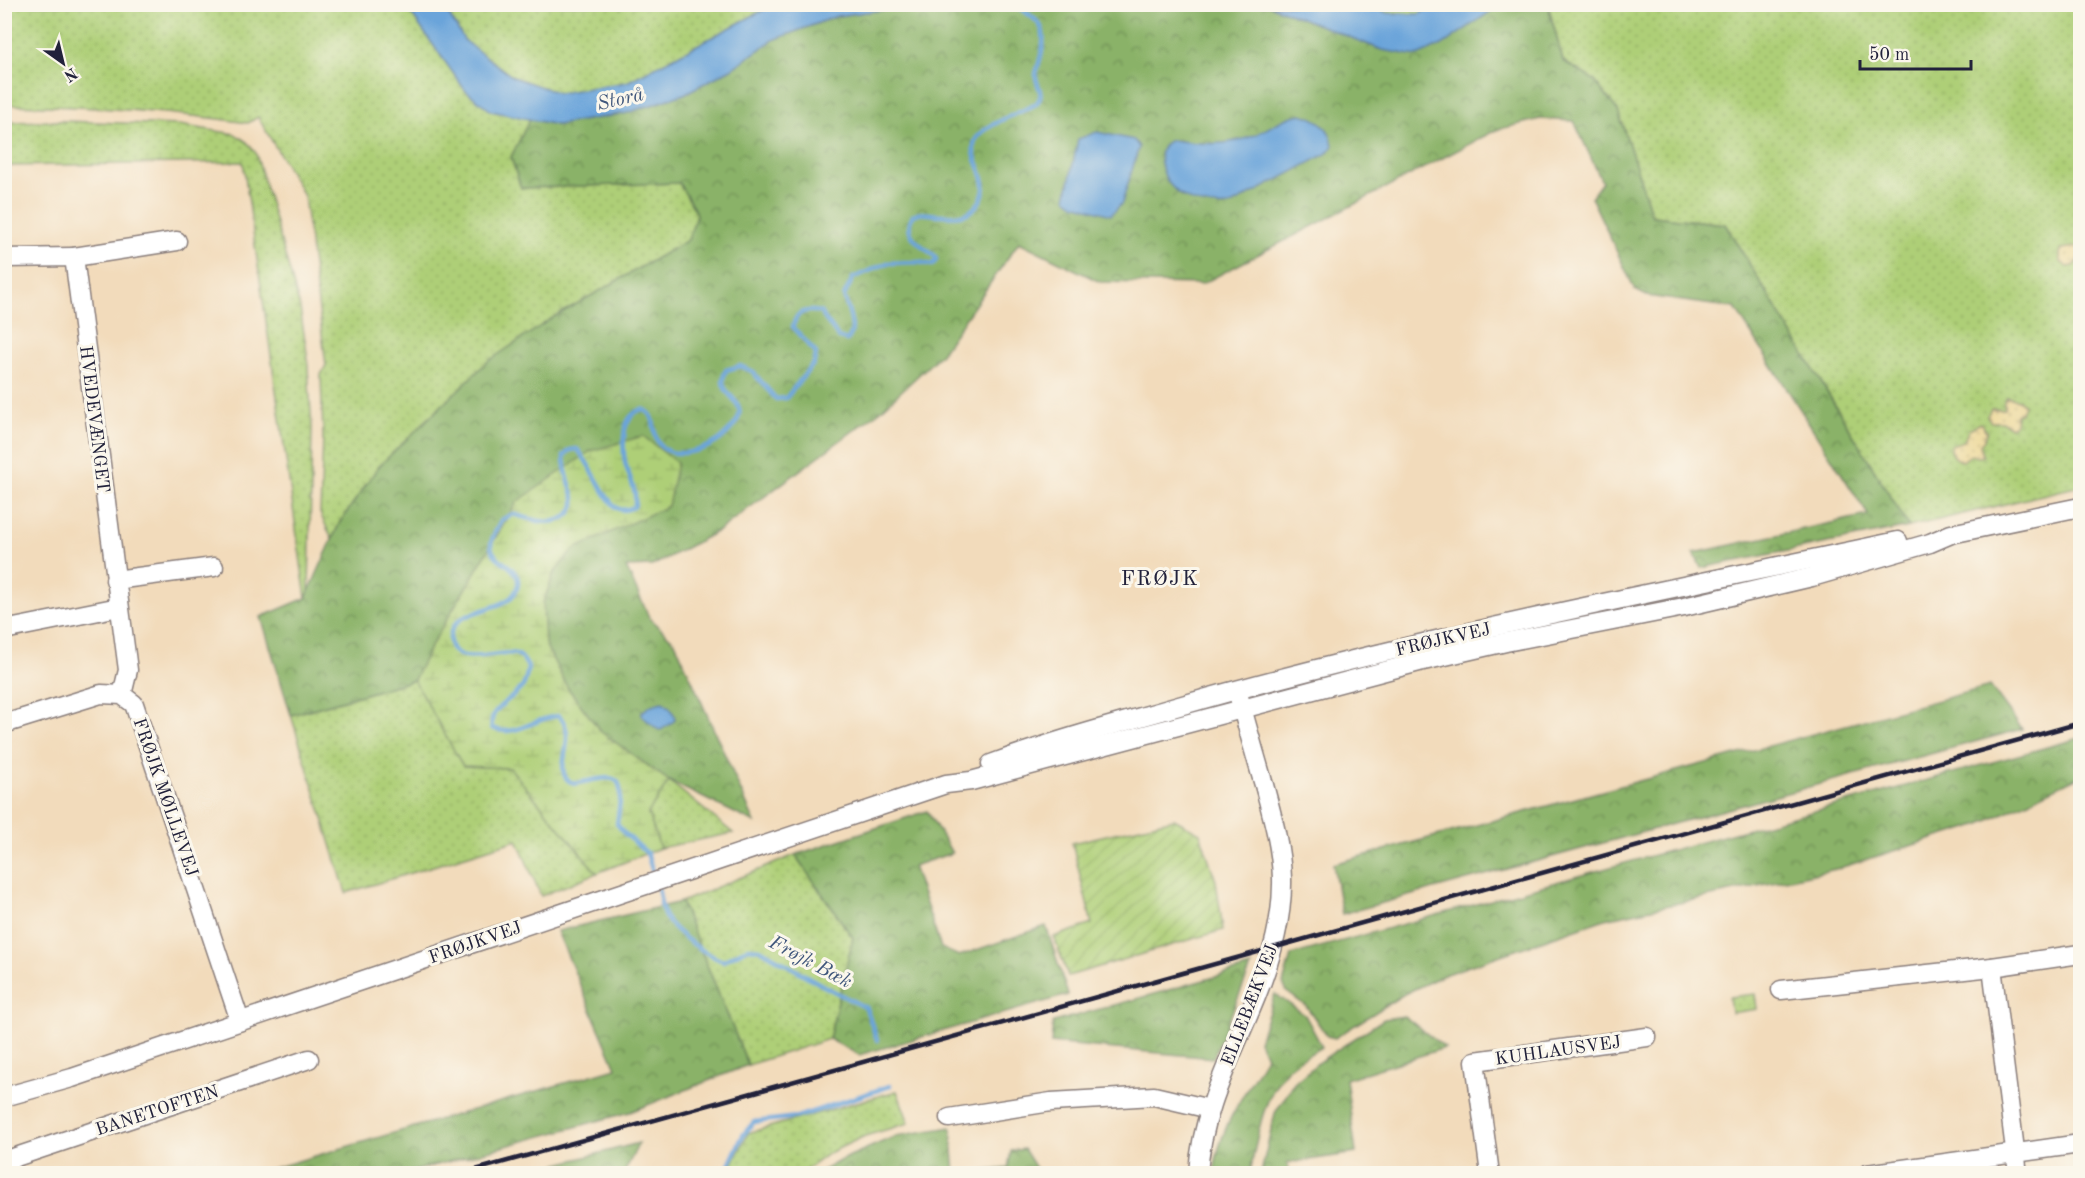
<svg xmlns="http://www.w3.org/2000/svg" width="2085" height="1178" viewBox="0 0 2085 1178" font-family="'Old Standard TT',serif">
<defs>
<pattern id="grass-dots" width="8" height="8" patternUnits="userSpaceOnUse" patternTransform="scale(1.5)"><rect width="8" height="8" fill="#aecf77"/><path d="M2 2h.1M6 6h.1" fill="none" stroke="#95b168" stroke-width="1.8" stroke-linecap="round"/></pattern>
<pattern id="forest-crowns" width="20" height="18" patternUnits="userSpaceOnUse" patternTransform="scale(1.5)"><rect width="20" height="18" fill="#8ab268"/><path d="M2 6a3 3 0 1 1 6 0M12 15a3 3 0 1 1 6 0" fill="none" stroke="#709057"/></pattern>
<pattern id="wetland-marsh" width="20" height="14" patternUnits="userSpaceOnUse" patternTransform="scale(1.5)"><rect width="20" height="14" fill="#aecf77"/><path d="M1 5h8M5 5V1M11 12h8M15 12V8" fill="none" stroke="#95b168"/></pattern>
<pattern id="sand-dots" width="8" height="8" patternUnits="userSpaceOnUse" patternTransform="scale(1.5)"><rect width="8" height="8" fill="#eeda9e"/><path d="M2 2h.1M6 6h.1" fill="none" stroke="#ccbb89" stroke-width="1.8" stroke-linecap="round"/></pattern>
<pattern id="garden-furrows" width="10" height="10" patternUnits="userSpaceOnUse" patternTransform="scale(1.5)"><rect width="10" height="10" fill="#aecf77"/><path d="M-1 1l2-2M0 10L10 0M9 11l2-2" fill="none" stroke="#95b168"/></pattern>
</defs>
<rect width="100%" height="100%" fill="#fbf7ec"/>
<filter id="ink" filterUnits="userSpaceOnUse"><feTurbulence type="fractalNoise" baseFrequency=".0167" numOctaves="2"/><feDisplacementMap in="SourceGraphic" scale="12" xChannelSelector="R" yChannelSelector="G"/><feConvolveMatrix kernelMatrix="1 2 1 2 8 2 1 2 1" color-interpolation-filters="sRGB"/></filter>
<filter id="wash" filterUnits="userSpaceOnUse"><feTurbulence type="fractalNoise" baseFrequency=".008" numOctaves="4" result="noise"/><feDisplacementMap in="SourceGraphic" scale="24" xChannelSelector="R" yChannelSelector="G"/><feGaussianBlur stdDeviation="1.35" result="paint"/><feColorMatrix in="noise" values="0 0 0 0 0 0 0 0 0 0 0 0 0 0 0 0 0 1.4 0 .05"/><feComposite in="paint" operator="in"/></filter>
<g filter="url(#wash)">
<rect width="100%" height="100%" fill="#f2dbbb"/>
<g fill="url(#grass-dots)" stroke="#687859" stroke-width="1.5">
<path d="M 5,5 L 405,5 L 465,90 L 491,111 L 530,119 L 511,157 L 521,188 L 680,183 L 697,214 L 688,240 L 555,317 L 379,466 L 340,522 L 332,539 L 320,513 L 323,437 L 321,375 L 326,365 L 304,196 L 258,117 L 248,123 C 167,111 86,106 5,105 Z"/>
<path d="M 443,5 L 773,5 L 627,82 L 559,93 L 513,77 L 465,41 Z"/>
<path d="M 1367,5 L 1436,5 L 1419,14 L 1388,13 Z"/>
<path d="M 1548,5 L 2080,5 L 2080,486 L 1909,527 L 1725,224 L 1652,216 L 1618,111 L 1594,80 L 1563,61 Z"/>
<path d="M 63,121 L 179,125 L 235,134 L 247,142 L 256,153 L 300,308 L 307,353 L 312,428 L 309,591 L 306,598 L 243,162 L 5,166 L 4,122 Z"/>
<path d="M 414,680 L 463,766 L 510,768 L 597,873 L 541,896 L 517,840 L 346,893 L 291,715 Z"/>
<path d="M 669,781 L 733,833 L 660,848 L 648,813 Z"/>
<path d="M 795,855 L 853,938 L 829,1039 L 748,1065 L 681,902 Z"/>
<path d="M 1755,994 L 1757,1009 L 1731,1013 L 1729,997 Z"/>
<path d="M 897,1091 L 909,1123 L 865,1136 L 829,1153 L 802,1173 L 728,1173 L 748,1133 Z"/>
</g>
<g fill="url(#forest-crowns)" stroke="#566a52" stroke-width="1.5">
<path d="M 917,5 L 1269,5 L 1382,50 L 1442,45 L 1500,5 L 1548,5 L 1563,61 L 1594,80 L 1618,111 L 1652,216 L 1725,224 L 1909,527 L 1701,568 L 1694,553 L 1868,515 L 1735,308 L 1647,296 L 1635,290 L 1591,197 L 1602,182 L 1574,121 L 1540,119 L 1496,130 L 1202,284 L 1100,282 L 1019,242 L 940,355 L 880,411 L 718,531 L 652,566 L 626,567 L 650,619 L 675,642 L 755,823 L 669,781 L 601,732 L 567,687 L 545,644 L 543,603 L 554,573 L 573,549 L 668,506 L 517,502 L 431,646 L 414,680 L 291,715 L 261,617 L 306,598 L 340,522 L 379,466 L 487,362 L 554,317 L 688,240 L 697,214 L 679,183 L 521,188 L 511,157 L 530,119 L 557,125 L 627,113 L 684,94 L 731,69 L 773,40 L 837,16 Z"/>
<path d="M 1990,686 L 2022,729 L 1342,914 L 1333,864 Z"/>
<path d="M 2080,738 L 2080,776 L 1981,824 L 1836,869 L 1605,919 L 1446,974 L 1404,994 L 1335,1038 L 1327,1036 L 1307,1007 L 1287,992 L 1283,984 L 1291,955 Z"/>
<path d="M 927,811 L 952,853 L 913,866 L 941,948 L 959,956 L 1046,926 L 1068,995 L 859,1055 L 829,1039 L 853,938 L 795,855 Z"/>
<path d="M 681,902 L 748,1065 L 630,1112 L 407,1173 L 257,1173 L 616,1068 L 557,931 Z"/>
<path d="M 1251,967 L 1213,1058 L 1051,1043 L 1053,1022 Z"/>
<path d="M 1275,994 L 1305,1015 L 1322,1047 C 1311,1054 1295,1060 1287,1070 C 1262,1097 1257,1139 1250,1173 L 1214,1173 C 1220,1124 1243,1098 1266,1057 L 1259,1041 Z"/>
<path d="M 1404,1016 L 1445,1048 L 1346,1079 L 1356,1153 L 1287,1163 L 1289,1173 L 1261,1173 L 1275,1113 L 1294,1083 L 1320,1061 L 1384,1019 Z"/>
<path d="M 951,1127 L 955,1173 L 818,1173 L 843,1159 L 896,1136 Z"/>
<path d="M 639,1143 L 624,1173 L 524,1173 Z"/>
<path d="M 1024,1149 L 1039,1173 L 968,1173 L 1008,1168 L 1011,1151 Z"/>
</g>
<path fill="url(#wetland-marsh)" stroke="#687859" stroke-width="1.5" d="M 643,436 L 677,463 L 668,506 L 574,549 L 554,573 L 543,603 L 545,644 L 567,687 L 601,732 L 669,781 L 648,813 L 660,848 L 597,873 L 510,768 L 463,766 L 414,680 L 431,646 L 517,502 L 591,451 Z"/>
<g fill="url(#sand-dots)" stroke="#887e6c" stroke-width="1.5">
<path d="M 2075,247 L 2080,249 L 2079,260 L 2074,266 L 2067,267 L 2060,261 L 2060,253 L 2062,249 Z"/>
<path d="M 2007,397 L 2019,400 L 2024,405 L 2021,412 L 2016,415 L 2015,424 L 2011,427 L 2003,422 L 1991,422 L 1987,416 L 1991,409 L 2004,409 L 2004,401 Z"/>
<path d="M 1980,423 L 1987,432 L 1984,440 L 1980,445 L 1983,456 L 1979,457 L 1971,455 L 1962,461 C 1955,460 1950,452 1951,445 L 1964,441 L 1969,429 Z"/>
</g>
<path fill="url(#garden-furrows)" stroke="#687859" stroke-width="1.5" d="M 1174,819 L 1200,833 L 1216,881 L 1223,930 L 1068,976 L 1054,937 L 1092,924 L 1072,843 Z"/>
<g fill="#6aa4da" stroke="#46638a" stroke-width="1.5">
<path d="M 405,5 L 443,5 L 465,41 L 513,77 L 559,93 L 627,82 L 773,5 L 917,5 L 837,16 L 773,40 L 731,69 L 684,94 L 627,113 L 557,125 L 491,111 L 465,90 Z"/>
<path d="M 1269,5 L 1367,5 L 1388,13 L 1419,14 L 1436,5 L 1500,5 L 1442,45 L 1417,56 L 1382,50 Z"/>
<path d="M 1301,114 C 1317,118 1331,127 1333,146 L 1326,154 L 1229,206 C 1210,208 1187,203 1173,188 C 1162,178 1152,146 1172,140 C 1200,144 1228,147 1255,135 C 1272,127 1281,118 1301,114 Z"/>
<path d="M 1097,132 L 1134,140 L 1139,147 L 1122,203 L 1111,215 L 1074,204 L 1066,198 L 1078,139 Z"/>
<path d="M 662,702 C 668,704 675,713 675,720 L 661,730 L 657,729 L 642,716 L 642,712 L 652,705 Z"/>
</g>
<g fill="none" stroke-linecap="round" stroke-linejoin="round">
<g stroke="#6aa4da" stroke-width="4.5">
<path d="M 654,876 L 647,853 L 623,832 L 617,824 C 624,774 624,773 574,784 C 572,782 568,781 566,778 C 556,764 578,735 559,716 C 537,716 515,739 492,728 C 488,707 512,701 523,686 C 526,681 527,673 528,667 C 526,664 523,658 520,656 C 506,645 448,674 450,637 C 453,603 514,616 518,584 C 520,564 491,562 491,545 C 491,538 498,527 501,520 L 513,514 C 530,519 553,528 568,515 C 573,510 575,504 574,498 C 570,483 564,472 564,456 L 570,450 L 577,449 C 590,462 606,503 619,509 C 624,511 629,509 634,507 C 639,493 628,476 625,462 C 623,451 623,441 625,429 C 628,419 632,413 642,409 C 657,413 652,428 657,440 C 667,464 709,450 723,437 C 766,398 710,401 726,370 L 740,366 L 752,371 L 776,399 L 786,398 L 814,363 L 816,353 L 793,327 C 796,311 805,309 820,312 L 839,338 L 847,340 C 858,330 847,309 844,296 L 853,278 L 887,263 L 919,262 L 932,265 L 936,260 L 935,256 C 921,245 901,235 913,215 L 919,213 C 932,214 948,217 961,215 C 967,214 973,210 977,205 C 998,180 965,159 976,139 C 985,124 1020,113 1036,104 C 1045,93 1038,89 1036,78 C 1035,72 1039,65 1040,59 C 1049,25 1041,24 1015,4"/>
<path d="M 657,884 C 660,893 661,911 665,917 C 676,934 705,954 723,961 L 748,948 L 760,949 L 822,985 L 866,1008 L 877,1040"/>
<path d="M 725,1174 L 743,1135 L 754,1122 L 797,1117 L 890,1086"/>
</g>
</g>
</g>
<g filter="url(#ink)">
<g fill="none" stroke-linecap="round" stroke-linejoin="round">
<defs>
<g id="minor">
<path d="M 74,257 L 177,241"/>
<path d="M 4,258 L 74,257 L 128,670 L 122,695"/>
<path d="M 115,580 L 214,567"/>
<path d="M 4,630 L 119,607"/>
<path d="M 4,724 L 101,694 L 122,695 L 134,704 L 240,1021"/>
<path d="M 991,764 C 1052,741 1117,724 1179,706 C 1416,638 1658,592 1898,541"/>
<path d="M 1992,967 L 2018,1174"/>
<path d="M 1781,990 L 1992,967 L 2080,954"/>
<path d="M 4,1097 L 72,1078 L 946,784 L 971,781 L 1419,662 L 1506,642 L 1684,607 L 1812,577 L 1930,543 L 1951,534 L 2080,507"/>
<path d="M 949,1118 L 1051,1102 L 1154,1096 L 1210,1109"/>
<path d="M 4,1161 L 309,1059"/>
<path d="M 1198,1174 C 1201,1111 1233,1054 1256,997 C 1271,960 1283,918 1282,878 C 1281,846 1272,815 1264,785 C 1255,755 1247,726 1239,697"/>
<path d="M 1490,1174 L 1475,1061 L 1647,1037"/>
<path d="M 1867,1174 L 2080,1144"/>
</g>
</defs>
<use href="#minor" stroke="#8a7e7b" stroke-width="21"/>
<use href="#minor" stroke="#fff" stroke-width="18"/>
<path stroke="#22223b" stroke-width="4.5" d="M 461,1174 L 2080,723"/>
</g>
</g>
<g text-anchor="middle" stroke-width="6" stroke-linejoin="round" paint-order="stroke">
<g font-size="18" fill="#22223b" stroke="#fbf7ec">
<text transform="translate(95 419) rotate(83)" y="6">HVEDEVÆNGET</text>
<text transform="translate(1443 639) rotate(-13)" y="6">FRØJKVEJ</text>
<text transform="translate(166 797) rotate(71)" y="6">FRØJK MØLLEVEJ</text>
<text transform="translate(475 942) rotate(-19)" y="6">FRØJKVEJ</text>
<text transform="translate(1249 1005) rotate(-69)" y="6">ELLEBÆKVEJ</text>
<text transform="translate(1558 1050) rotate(-8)" y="6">KUHLAUSVEJ</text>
<text transform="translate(157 1110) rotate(-18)" y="6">BANETOFTEN</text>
</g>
<g font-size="20" font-style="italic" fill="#3f567b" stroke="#fbf7ec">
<text transform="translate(620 98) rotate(-13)" y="7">Storå</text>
<text transform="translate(811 961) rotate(28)" y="7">Frøjk Bæk</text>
</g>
<g font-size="21" letter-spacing="1.5" fill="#22223b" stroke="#fbf7ec">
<text x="1160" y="585">FRØJK</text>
</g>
</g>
<rect width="2085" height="1178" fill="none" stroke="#fbf7ec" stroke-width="24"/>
<g transform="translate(63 63) rotate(146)" stroke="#fbf7ec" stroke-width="4.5" paint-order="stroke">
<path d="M0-4.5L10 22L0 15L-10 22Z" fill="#22223b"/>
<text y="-9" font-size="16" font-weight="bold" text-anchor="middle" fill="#22223b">N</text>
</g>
<path d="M1860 60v9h111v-9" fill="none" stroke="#22223b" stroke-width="3"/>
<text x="1869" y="60" font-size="18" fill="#22223b" stroke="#fbf7ec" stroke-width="4.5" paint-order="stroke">50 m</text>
</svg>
